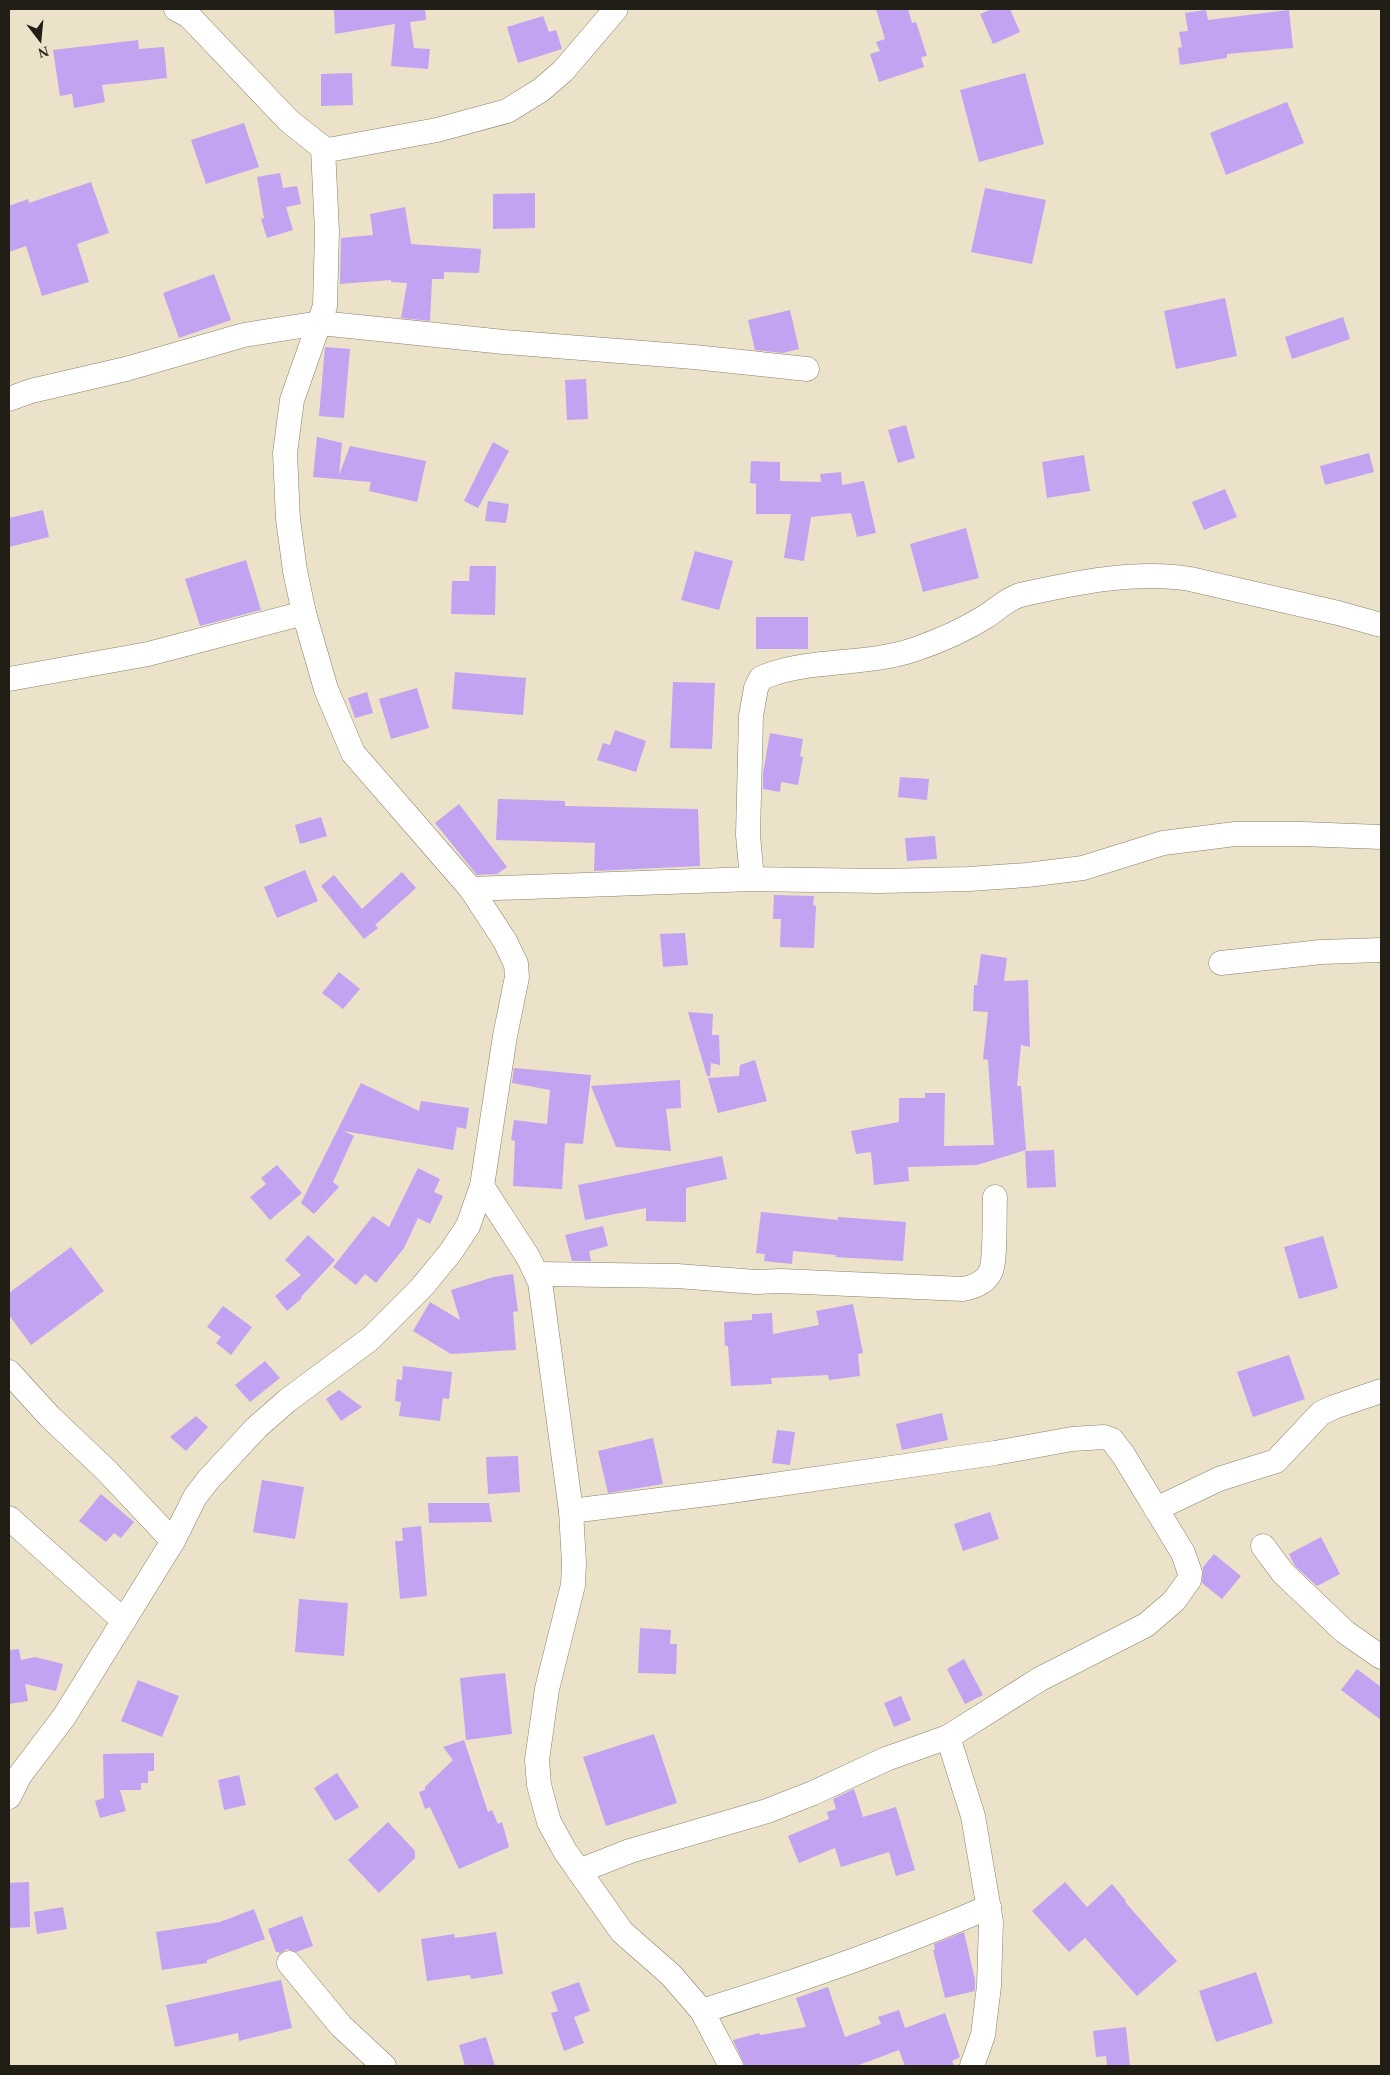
<svg xmlns="http://www.w3.org/2000/svg" width="1390" height="2075" viewBox="0 0 1390 2075" font-family="'Times New Roman',serif">
<rect width="100%" height="100%" fill="#ebe2c9"/>
<g fill="#c1a3f1">
<path d="M 334,9 L 425,9 L 426,20 L 410,22 L 414,48 L 430,49 L 428,69 L 391,66 L 395,24 L 335,34 Z"/>
<path d="M 876,9 L 908,9 L 912,23 L 916,22 L 927,56 L 921,57 L 924,67 L 879,82 L 870,54 L 880,51 L 876,42 L 885,39 Z"/>
<path d="M 992,9 L 1010,9 L 1020,32 L 993,44 L 980,14 Z"/>
<path d="M 1206,10 L 1208,20 L 1289,10 L 1293,48 L 1227,54 L 1227,58 L 1180,65 L 1178,48 L 1182,47 L 1179,32 L 1188,31 L 1185,13 Z"/>
<path d="M 543,16 L 549,32 L 556,30 L 562,49 L 518,63 L 507,27 Z"/>
<path d="M 138,40 L 139,49 L 164,47 L 167,78 L 102,85 L 105,102 L 74,108 L 72,94 L 60,96 L 53,50 Z"/>
<path d="M 352,73 L 353,105 L 321,106 L 321,74 Z"/>
<path d="M 1025,73 L 1044,144 L 979,162 L 960,90 Z"/>
<path d="M 1287,102 L 1304,143 L 1226,175 L 1210,133 Z"/>
<path d="M 244,123 L 259,167 L 206,184 L 191,140 Z"/>
<path d="M 280,173 L 283,188 L 297,186 L 301,204 L 286,207 L 293,230 L 267,238 L 261,219 L 264,218 L 257,177 Z"/>
<path d="M 91,182 L 109,233 L 77,244 L 89,282 L 42,296 L 26,246 L 9,252 L 9,206 L 28,199 L 29,203 Z"/>
<path d="M 985,188 L 1046,200 L 1032,264 L 971,252 Z"/>
<path d="M 535,193 L 535,228 L 493,229 L 493,194 Z"/>
<path d="M 405,207 L 411,244 L 481,249 L 479,273 L 444,272 L 444,279 L 432,279 L 430,321 L 401,318 L 407,283 L 391,282 L 391,280 L 340,284 L 341,238 L 373,235 L 370,214 Z"/>
<path d="M 214,274 L 231,320 L 179,338 L 163,293 Z"/>
<path d="M 1225,298 L 1237,356 L 1176,369 L 1164,311 Z"/>
<path d="M 790,310 L 799,349 L 783,353 L 755,350 L 748,320 Z"/>
<path d="M 1343,317 L 1350,339 L 1292,359 L 1285,337 Z"/>
<path d="M 325,347 L 350,349 L 344,418 L 319,416 Z"/>
<path d="M 586,379 L 588,419 L 567,420 L 565,380 Z"/>
<path d="M 906,425 L 915,458 L 898,463 L 888,430 Z"/>
<path d="M 317,437 L 342,443 L 339,475 L 350,446 L 426,461 L 417,502 L 369,491 L 371,482 L 313,477 Z"/>
<path d="M 493,442 L 509,451 L 478,508 L 464,501 Z"/>
<path d="M 1369,453 L 1374,472 L 1325,485 L 1320,466 Z"/>
<path d="M 1084,455 L 1090,491 L 1047,498 L 1042,462 Z"/>
<path d="M 751,461 L 780,462 L 780,481 L 821,482 L 820,474 L 841,472 L 842,485 L 864,481 L 876,533 L 857,537 L 851,513 L 811,517 L 804,561 L 784,558 L 791,514 L 756,514 L 756,484 L 750,483 Z"/>
<path d="M 1225,489 L 1237,517 L 1204,530 L 1192,502 Z"/>
<path d="M 488,501 L 509,504 L 506,523 L 485,521 Z"/>
<path d="M 43,510 L 49,537 L 9,547 L 9,518 Z"/>
<path d="M 966,528 L 979,578 L 923,592 L 910,544 Z"/>
<path d="M 695,551 L 733,561 L 719,610 L 681,600 Z"/>
<path d="M 246,560 L 261,610 L 200,626 L 185,579 Z"/>
<path d="M 470,566 L 496,566 L 495,615 L 451,614 L 452,581 L 469,581 Z"/>
<rect x="756" y="617" width="52" height="32"/>
<path d="M 455,672 L 526,678 L 523,715 L 452,709 Z"/>
<path d="M 673,682 L 715,683 L 712,749 L 670,748 Z"/>
<path d="M 417,688 L 429,728 L 391,739 L 379,699 Z"/>
<path d="M 367,692 L 373,713 L 355,718 L 348,698 Z"/>
<path d="M 615,730 L 646,741 L 636,772 L 597,760 L 603,743 L 610,745 Z"/>
<path d="M 770,733 L 803,739 L 800,756 L 803,757 L 798,785 L 781,782 L 780,792 L 763,789 L 763,773 Z"/>
<path d="M 900,777 L 929,779 L 927,800 L 898,797 Z"/>
<path d="M 498,799 L 565,801 L 565,806 L 698,809 L 700,866 L 594,871 L 595,843 L 496,840 Z"/>
<path d="M 459,804 L 507,867 L 497,874 L 477,875 L 435,823 Z"/>
<path d="M 321,817 L 327,836 L 300,844 L 295,825 Z"/>
<path d="M 935,836 L 937,859 L 907,861 L 905,838 Z"/>
<path d="M 305,870 L 318,901 L 277,918 L 264,887 Z"/>
<path d="M 402,872 L 416,888 L 375,925 L 378,928 L 364,939 L 321,886 L 334,875 L 362,909 Z"/>
<path d="M 774,895 L 814,896 L 813,905 L 816,906 L 814,948 L 780,947 L 781,919 L 773,919 Z"/>
<path d="M 685,933 L 688,965 L 663,967 L 660,934 Z"/>
<path d="M 981,954 L 1007,958 L 1004,981 L 1028,980 L 1030,1047 L 1021,1045 L 1017,1086 L 1021,1086 L 1026,1150 L 977,1165 L 908,1167 L 909,1181 L 874,1185 L 871,1152 L 856,1154 L 851,1131 L 899,1122 L 899,1098 L 925,1098 L 925,1093 L 945,1093 L 944,1146 L 994,1145 L 988,1060 L 983,1059 L 988,1012 L 973,1011 L 974,985 L 977,985 Z"/>
<path d="M 339,972 L 360,989 L 343,1009 L 322,993 Z"/>
<path d="M 688,1012 L 713,1014 L 712,1035 L 719,1035 L 720,1065 L 711,1063 L 710,1076 L 707,1076 Z"/>
<path d="M 755,1060 L 767,1101 L 718,1113 L 708,1078 L 739,1076 L 740,1065 Z"/>
<path d="M 514,1068 L 591,1075 L 583,1144 L 565,1143 L 562,1189 L 513,1186 L 515,1141 L 511,1140 L 514,1120 L 547,1124 L 550,1090 L 512,1083 Z"/>
<path d="M 680,1080 L 681,1108 L 666,1109 L 671,1151 L 616,1147 L 591,1086 Z"/>
<path d="M 361,1083 L 419,1111 L 421,1101 L 469,1108 L 466,1129 L 457,1127 L 453,1150 L 344,1131 L 354,1136 L 333,1182 L 339,1187 L 314,1214 L 301,1203 Z"/>
<path d="M 1054,1150 L 1056,1187 L 1027,1188 L 1025,1151 Z"/>
<path d="M 722,1156 L 727,1179 L 686,1188 L 686,1222 L 646,1221 L 646,1208 L 585,1220 L 578,1185 Z"/>
<path d="M 277,1165 L 302,1193 L 270,1220 L 250,1197 L 266,1184 L 261,1178 Z"/>
<path d="M 418,1168 L 440,1179 L 434,1192 L 443,1196 L 430,1224 L 418,1218 L 404,1248 L 376,1283 L 365,1274 L 356,1285 L 333,1267 L 373,1216 L 389,1227 Z"/>
<path d="M 761,1212 L 838,1220 L 838,1217 L 906,1222 L 903,1261 L 835,1257 L 836,1255 L 793,1251 L 792,1264 L 764,1261 L 765,1254 L 756,1253 Z"/>
<path d="M 603,1226 L 608,1246 L 589,1251 L 591,1261 L 572,1261 L 565,1235 Z"/>
<path d="M 308,1235 L 335,1260 L 301,1297 L 302,1298 L 287,1311 L 275,1296 L 301,1275 L 285,1260 Z"/>
<path d="M 1323,1236 L 1338,1288 L 1299,1299 L 1284,1247 Z"/>
<path d="M 71,1247 L 104,1291 L 31,1345 L 9,1315 L 9,1293 Z"/>
<path d="M 513,1274 L 518,1311 L 513,1312 L 516,1350 L 451,1354 L 413,1331 L 430,1302 L 460,1320 L 451,1290 L 494,1277 Z"/>
<path d="M 853,1304 L 863,1353 L 858,1354 L 860,1376 L 829,1380 L 828,1375 L 771,1378 L 772,1384 L 731,1386 L 728,1346 L 725,1346 L 724,1322 L 752,1320 L 752,1314 L 772,1313 L 773,1334 L 819,1325 L 816,1311 Z"/>
<path d="M 223,1306 L 252,1327 L 231,1355 L 216,1343 L 221,1337 L 207,1327 Z"/>
<path d="M 1289,1355 L 1305,1399 L 1253,1417 L 1237,1372 Z"/>
<path d="M 265,1361 L 280,1378 L 250,1402 L 235,1385 Z"/>
<path d="M 403,1366 L 452,1372 L 449,1399 L 443,1398 L 440,1421 L 399,1416 L 401,1402 L 395,1401 L 397,1379 L 402,1380 Z"/>
<path d="M 339,1390 L 362,1407 L 341,1421 L 326,1399 Z"/>
<path d="M 942,1413 L 948,1440 L 902,1450 L 896,1424 Z"/>
<path d="M 196,1416 L 208,1427 L 186,1451 L 170,1437 Z"/>
<path d="M 777,1430 L 795,1432 L 790,1465 L 772,1463 Z"/>
<path d="M 653,1438 L 663,1484 L 608,1493 L 598,1451 Z"/>
<path d="M 518,1456 L 520,1492 L 488,1494 L 486,1457 Z"/>
<path d="M 262,1480 L 304,1487 L 295,1539 L 253,1532 Z"/>
<path d="M 101,1494 L 134,1522 L 121,1538 L 114,1533 L 106,1542 L 79,1521 Z"/>
<path d="M 428,1503 L 489,1503 L 492,1522 L 429,1523 Z"/>
<path d="M 990,1512 L 999,1539 L 963,1551 L 954,1524 Z"/>
<path d="M 421,1526 L 427,1596 L 400,1599 L 395,1541 L 403,1541 L 402,1528 Z"/>
<path d="M 1321,1537 L 1340,1574 L 1317,1586 L 1295,1566 L 1289,1554 Z"/>
<path d="M 1214,1554 L 1241,1576 L 1222,1599 L 1202,1583 L 1203,1567 Z"/>
<path d="M 299,1599 L 348,1603 L 344,1656 L 295,1652 Z"/>
<path d="M 640,1628 L 671,1630 L 670,1644 L 677,1644 L 676,1674 L 638,1673 Z"/>
<path d="M 19,1649 L 21,1660 L 35,1657 L 63,1664 L 56,1691 L 25,1684 L 28,1701 L 9,1704 L 9,1650 Z"/>
<path d="M 964,1659 L 983,1695 L 965,1704 L 947,1669 Z"/>
<path d="M 1357,1669 L 1381,1687 L 1381,1720 L 1341,1690 Z"/>
<path d="M 505,1673 L 512,1734 L 466,1740 L 460,1678 Z"/>
<path d="M 138,1680 L 179,1696 L 162,1737 L 121,1721 Z"/>
<path d="M 901,1696 L 911,1720 L 894,1727 L 884,1703 Z"/>
<path d="M 654,1734 L 677,1803 L 606,1826 L 583,1757 Z"/>
<path d="M 464,1740 L 488,1812 L 492,1810 L 498,1824 L 502,1822 L 509,1847 L 459,1869 L 430,1807 L 425,1809 L 419,1792 L 425,1790 L 425,1787 L 453,1760 L 443,1747 Z"/>
<path d="M 154,1753 L 154,1771 L 148,1771 L 148,1783 L 141,1783 L 141,1790 L 120,1790 L 126,1811 L 100,1818 L 95,1801 L 104,1798 L 103,1754 Z"/>
<path d="M 337,1773 L 359,1807 L 335,1821 L 314,1788 Z"/>
<path d="M 239,1775 L 246,1805 L 224,1810 L 218,1780 Z"/>
<path d="M 854,1789 L 863,1817 L 896,1807 L 915,1870 L 896,1876 L 889,1852 L 841,1867 L 835,1848 L 799,1863 L 788,1836 L 829,1819 L 827,1812 L 836,1809 L 833,1799 Z"/>
<path d="M 388,1822 L 415,1851 L 415,1858 L 379,1893 L 348,1860 Z"/>
<path d="M 29,1882 L 30,1927 L 9,1928 L 9,1883 Z"/>
<path d="M 1065,1882 L 1087,1907 L 1112,1884 L 1126,1901 L 1125,1902 L 1177,1961 L 1137,1996 L 1085,1938 L 1069,1952 L 1032,1911 Z"/>
<path d="M 63,1907 L 67,1929 L 37,1934 L 34,1912 Z"/>
<path d="M 254,1909 L 265,1939 L 207,1960 L 207,1963 L 162,1970 L 156,1932 L 220,1922 Z"/>
<path d="M 302,1916 L 313,1946 L 296,1952 L 287,1949 L 279,1954 L 279,1952 L 276,1952 L 268,1929 Z"/>
<path d="M 496,1932 L 503,1974 L 471,1979 L 470,1975 L 427,1981 L 421,1939 L 454,1934 L 455,1938 Z"/>
<path d="M 964,1932 L 975,1980 L 975,1991 L 945,1998 L 933,1950 L 935,1950 L 934,1944 Z"/>
<path d="M 1256,1972 L 1273,2023 L 1216,2042 L 1199,1991 Z"/>
<path d="M 281,1980 L 292,2028 L 239,2041 L 238,2033 L 175,2047 L 166,2005 Z"/>
<path d="M 579,1982 L 590,2011 L 574,2017 L 584,2043 L 564,2051 L 551,2013 L 558,2011 L 551,1992 Z"/>
<path d="M 828,1987 L 845,2037 L 881,2024 L 878,2017 L 899,2010 L 905,2028 L 945,2013 L 960,2057 L 952,2061 L 954,2066 L 905,2066 L 899,2050 L 856,2066 L 745,2066 L 733,2040 L 759,2033 L 760,2035 L 806,2027 L 796,1998 Z"/>
<path d="M 1126,2027 L 1130,2066 L 1107,2066 L 1106,2056 L 1096,2057 L 1093,2031 Z"/>
<path d="M 486,2037 L 495,2066 L 465,2066 L 459,2045 Z"/>
</g>
<g fill="none" stroke-linecap="round" stroke-linejoin="round">
<defs>
<g id="minor">
<path d="M 176,9 L 189,16 L 289,121 L 323,148 L 328,150 L 437,130 L 507,111 L 541,90 L 563,71 L 616,9"/>
<path d="M 9,399 L 31,391 L 126,369 L 244,335 L 320,323 L 504,342 L 694,357 L 807,369"/>
<path d="M 9,679 L 148,654 L 304,613"/>
<path d="M 752,879 L 748,835 L 751,716 L 756,688 L 761,678 L 766,676 C 814,658 867,666 916,649 C 939,641 964,630 985,617 C 997,609 1006,600 1020,595 C 1074,583 1135,570 1190,579 L 1338,613 L 1381,625"/>
<path d="M 471,889 L 752,879 L 881,881 L 969,879 L 1027,875 L 1083,868 L 1163,843 L 1235,834 L 1302,834 L 1381,837"/>
<path d="M 1221,963 L 1321,952 L 1381,950"/>
<path d="M 482,1186 L 528,1257 L 540,1282 L 571,1511 L 574,1563 L 573,1585 L 547,1689 L 537,1760 L 539,1785 L 549,1822 L 565,1851 L 622,1932 L 671,1975 L 702,2011 L 731,2066"/>
<path d="M 538,1274 L 677,1276 L 756,1282 L 781,1281 L 963,1289 C 974,1287 986,1282 991,1271 C 996,1257 994,1214 995,1197"/>
<path d="M 9,1372 L 50,1417 L 106,1470 L 173,1541"/>
<path d="M 1156,1509 L 1219,1479 L 1276,1461 L 1321,1413 L 1334,1407 L 1381,1391"/>
<path d="M 571,1511 L 731,1491 L 995,1453 L 1072,1439 L 1104,1437 L 1112,1440 L 1124,1456 L 1183,1553 L 1190,1573 L 1189,1580 L 1174,1601 L 1146,1625 L 1040,1679 L 948,1737 L 886,1759 L 813,1793 L 767,1811 L 630,1851 L 579,1871"/>
<path d="M 9,1518 L 124,1621"/>
<path d="M 1263,1546 L 1283,1573 L 1345,1632 L 1381,1657"/>
<path d="M 948,1737 L 973,1816 L 991,1922 L 989,1986 L 983,2035 L 972,2066"/>
<path d="M 9,1797 L 20,1775 L 64,1717 L 173,1541 L 195,1497 L 208,1480 L 257,1427 L 288,1400 L 370,1339 L 422,1287 L 450,1253 L 468,1226 L 482,1186 L 505,1036 L 517,977 L 516,964 L 505,941 L 471,889 L 353,753 L 326,689 L 304,613 L 295,571 L 288,519 L 285,453 L 292,400 L 325,306 L 327,232 L 323,148"/>
<path d="M 289,1963 L 341,2026 L 384,2066"/>
<path d="M 702,2011 C 799,1981 896,1947 989,1907"/>
</g>
</defs>
<use href="#minor" stroke="#89816a" stroke-width="25"/>
<use href="#minor" stroke="#fff" stroke-width="24"/>
</g>
<rect width="1390" height="2075" fill="none" stroke="#211e15" stroke-width="20"/>
<g transform="translate(40 40) rotate(164)" stroke="#ebe2c9" stroke-width="4" paint-order="stroke">
<path d="M0-4L9 19L0 12L-9 19Z" fill="#211e15"/>
<text y="-8" font-size="14" font-weight="bold" text-anchor="middle" fill="#211e15">N</text>
</g>
</svg>
